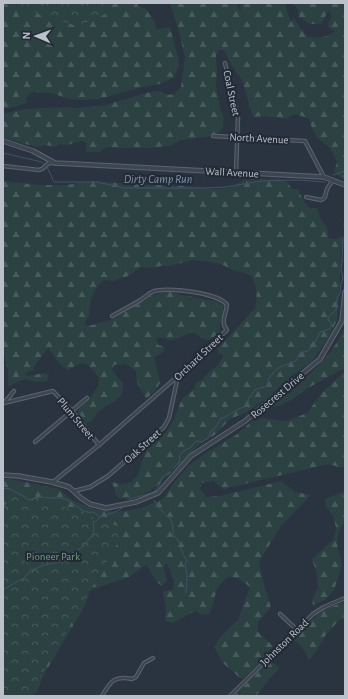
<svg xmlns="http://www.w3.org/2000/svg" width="348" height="699" viewBox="0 0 348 699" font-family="'Alegreya Sans',sans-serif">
<defs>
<pattern id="forest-firs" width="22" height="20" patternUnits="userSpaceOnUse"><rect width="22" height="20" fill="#2c4142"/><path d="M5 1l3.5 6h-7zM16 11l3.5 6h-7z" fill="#485b5c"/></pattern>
<pattern id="park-crowns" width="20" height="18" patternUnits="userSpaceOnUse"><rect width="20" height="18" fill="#2c4142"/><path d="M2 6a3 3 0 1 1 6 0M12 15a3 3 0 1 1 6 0" fill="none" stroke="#485b5c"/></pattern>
</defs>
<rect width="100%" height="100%" fill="#293440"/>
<g fill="url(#forest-firs)">
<path d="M 3,3 L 139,3 L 137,6 L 146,9 L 155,23 L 156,29 L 170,27 L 179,61 L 178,68 L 173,78 L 160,84 L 138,88 L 99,99 L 80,100 L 70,99 L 51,93 L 31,92 L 27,98 L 26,103 L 14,107 L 3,109 Z"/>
<path d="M 170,3 L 237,3 L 239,10 L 241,11 L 240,3 L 286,3 L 287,11 L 291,22 L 293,18 L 295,20 L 302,30 L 308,37 C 317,38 328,38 335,31 L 329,28 L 328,23 L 331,18 L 330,11 L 327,12 L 322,24 L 310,24 L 299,17 L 298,9 L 292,3 L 345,3 L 345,179 L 339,177 L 334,171 L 337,162 L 331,149 L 317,137 L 312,128 L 309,119 L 299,115 L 292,115 L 287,119 L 264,116 L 253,117 L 242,80 L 231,64 L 224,50 L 219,50 L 216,55 L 217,70 L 216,86 L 220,107 L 224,118 L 222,129 L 217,134 L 206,137 L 180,140 L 172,145 L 151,148 L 121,148 L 107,147 L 99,152 L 86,152 L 87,143 L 81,141 L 67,145 L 60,144 L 55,147 L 46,145 L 38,147 L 29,145 L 3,138 L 3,113 L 7,113 L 26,109 L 63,107 L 78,108 L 102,106 L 150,92 L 160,91 L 167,95 L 174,94 L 181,87 L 185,57 L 179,32 Z"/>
<path d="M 279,178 L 288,183 L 291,188 L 298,190 L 305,203 L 310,208 L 317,208 L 321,220 L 327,227 L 328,237 C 333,241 337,239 343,236 L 341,250 L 339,299 L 337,320 L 329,337 L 312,361 L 289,378 L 267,398 L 247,412 L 230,419 L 216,434 L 200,444 L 159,484 L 149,491 L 139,496 L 127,499 L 119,498 L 115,494 L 115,489 L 111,482 L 123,484 L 132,482 L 138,474 L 146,450 L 159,440 L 167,431 L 173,421 L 182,399 L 194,389 L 196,383 L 202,380 L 209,372 L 218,365 L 223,356 L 218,352 L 218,348 C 224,341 231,335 237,328 C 244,321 247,315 255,309 C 257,294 258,291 252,276 L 242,272 L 235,271 L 221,264 L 203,261 L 192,260 L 170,266 L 161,266 L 151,268 L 141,267 L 128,276 L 113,281 L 104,280 L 97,286 L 95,291 L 91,298 L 89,316 L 85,322 L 85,325 L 92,325 L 110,320 L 146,300 L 150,296 L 157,294 L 171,292 L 182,295 L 215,301 C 227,306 223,309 221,319 C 220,323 220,327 220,332 L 209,340 L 203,339 L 193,332 C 181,335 173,345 160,337 L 156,339 L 158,345 L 165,347 L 162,353 L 154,357 L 160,383 L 155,391 L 146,399 L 137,382 L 136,371 L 126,364 L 114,365 L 112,370 L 123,384 C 123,387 123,391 122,393 C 118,402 103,406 97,413 C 94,418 93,422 86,423 L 79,416 L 77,410 L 89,399 L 98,386 L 99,378 L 89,366 L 82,363 L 67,370 L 61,365 L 48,348 L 36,364 L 33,370 L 25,374 L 27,376 L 44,373 L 49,375 L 47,381 L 36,382 L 25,379 L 16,382 L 12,385 L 8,387 L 8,369 L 4,355 L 3,353 L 3,181 L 39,185 L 66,185 L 93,181 L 108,182 L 129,184 L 184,186 L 216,189 L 229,188 L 244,180 Z"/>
<path d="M 345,326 L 345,370 L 343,369 L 306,389 L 293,399 L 281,405 L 269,408 L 266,408 C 295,387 332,361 345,326 Z"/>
<path d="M 345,371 L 345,464 L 342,468 L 328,464 L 224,489 L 213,481 L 201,483 L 200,489 L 206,497 L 220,496 L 281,481 L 295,492 L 311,495 L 281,526 L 259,562 L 265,588 L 271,607 L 258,622 L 258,632 L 273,646 C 265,658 255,668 243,678 L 240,678 L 223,663 L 214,647 L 222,635 L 238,620 L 250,587 C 240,580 230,570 221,584 C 219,586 217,589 216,592 C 214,599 213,606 210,613 L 202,615 L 195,611 L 173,623 L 165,621 L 166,608 L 163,592 L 173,589 C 175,578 172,574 167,564 L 165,564 L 164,570 L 167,580 L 162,586 L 157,582 L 146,565 L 129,577 L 90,590 L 86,604 L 42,678 L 38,690 L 32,696 L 21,696 L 3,644 L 3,479 L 10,479 L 59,489 L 74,501 L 93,509 L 116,512 L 141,508 L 163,499 L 172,485 L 189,465 L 209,451 L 236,435 L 252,421 L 261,418 L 287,421 L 307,413 L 321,394 Z"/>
<path d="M 343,492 L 345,493 L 345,519 L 339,531 L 337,544 L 342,565 L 334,590 L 325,600 L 313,605 L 312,600 L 318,588 L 317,574 L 312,559 L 333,540 L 336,528 L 334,518 L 326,506 L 325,499 Z"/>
<path d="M 344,602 L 345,603 L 345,619 L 340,619 L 325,636 L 315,653 L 309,660 L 304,650 L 293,639 L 308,623 L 323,610 Z"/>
<path d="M 269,661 L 276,665 L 279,669 L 271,677 L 256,696 L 234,696 Z"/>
</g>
<g fill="url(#park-crowns)">
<path d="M 9,3 L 104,3 L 113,11 L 77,26 L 42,15 Z"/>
<path d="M 14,489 L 126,529 L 29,696 L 3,696 L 3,509 Z"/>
</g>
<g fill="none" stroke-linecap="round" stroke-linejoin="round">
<g stroke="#405268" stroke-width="1">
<path d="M 3,153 L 42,162 L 48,169 L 54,182 L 97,182 L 124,188 L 205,188 L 226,187 L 261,181 L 297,180 L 325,182"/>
<path d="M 333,175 L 345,171"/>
<path d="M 344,226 L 345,216"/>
<path d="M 174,468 L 179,462 L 180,455 L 183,451 L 190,448 L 195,442 L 198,441 L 202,442 L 209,437 L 211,431 L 216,427 L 221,418 L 223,418 C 231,414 238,408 247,406 L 248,404 L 248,399 C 250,396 253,393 255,390 C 259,387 265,388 269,386 L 268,379 C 271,377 274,371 277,369 C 281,366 291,363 296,361 L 300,353 L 308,351 L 313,346 L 320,332 C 326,330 333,330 331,322 L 328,320 L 328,317 L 336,310 L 337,298 L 340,294 L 341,284 L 343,278 L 341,270 L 342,261 L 343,238"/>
<path d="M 3,488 L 10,489 L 25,497 L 28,500 C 33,499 37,497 41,497 C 44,497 47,498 50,498 C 56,498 59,497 65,499 C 74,502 83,515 93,512 L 100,517"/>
<path d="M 129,499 L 145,495 L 154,492 L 160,484 L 162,478 L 168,473"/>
<path d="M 154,500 C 157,505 160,509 164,513 C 166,515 169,517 171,520 C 175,527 170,535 178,540 C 180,547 183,555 187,561 L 185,564 L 187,576 L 186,593"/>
<path d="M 3,590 L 16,582 L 23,579 L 31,570 L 38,568 L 41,566 L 58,562 L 72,554 L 85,545 L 90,538 L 93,536 L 94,529 L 93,522 C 97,521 98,519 101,517 C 108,513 116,513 122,508"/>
</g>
<defs>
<g id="minor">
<path d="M 225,63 L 238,117 L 236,172"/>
<path d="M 213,136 L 305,141 L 324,177"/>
<path d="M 3,166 L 39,170 L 42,169 L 49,163 L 54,163"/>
<path d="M 306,197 L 321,200 L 323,199 L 325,197 L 327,189 L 333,180"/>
<path d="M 4,403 L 53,391 L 72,411 L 99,445"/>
<path d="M 4,403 L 14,391"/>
<path d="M 35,442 L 87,398"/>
<path d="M 53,482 L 99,445 L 178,376 L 227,330 C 220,322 226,315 227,305 C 220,293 165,286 152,292 C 148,294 144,298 139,301 C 130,306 121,311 112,316"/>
<path d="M 74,491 L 90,487 L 108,476 L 164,427 L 169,418 L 178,376"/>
<path d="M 280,614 L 297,630"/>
<path d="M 102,696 C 110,682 114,675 132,679 L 136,677 L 144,663 L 153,658"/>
<path d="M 230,696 L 313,614 L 324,607 L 345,598"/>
</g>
<g id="tertiary">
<path d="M 3,141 L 33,151 L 55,163 L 324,177 L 345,185"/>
<path d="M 3,475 L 19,476 L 52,482 L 69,487 L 81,498 L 90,504 L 106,508 L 136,502 L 158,493 L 191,456 L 245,421 L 320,359 L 342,321 L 345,292"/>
</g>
</defs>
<use href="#minor" stroke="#5b646e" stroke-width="4.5"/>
<use href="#tertiary" stroke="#5b646e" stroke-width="5.5"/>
<use href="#minor" stroke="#3d4650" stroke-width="2.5"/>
<use href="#tertiary" stroke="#3d4650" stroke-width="3.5"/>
</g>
<g text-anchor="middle" stroke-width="4" stroke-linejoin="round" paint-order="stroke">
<g font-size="11" fill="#bac1ca" stroke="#222a36">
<text transform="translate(232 93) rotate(78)" y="4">Coal Street</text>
<text transform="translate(259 138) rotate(3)" y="4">North Avenue</text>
<text transform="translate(232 172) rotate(3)" y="4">Wall Avenue</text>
<text transform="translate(198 357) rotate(-43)" y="4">Orchard Street</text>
<text transform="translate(277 395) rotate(-40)" y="4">Rosecrest Drive</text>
<text transform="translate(76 418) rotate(50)" y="4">Plum Street</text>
<text transform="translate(142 446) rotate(-42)" y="4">Oak Street</text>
<text transform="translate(284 642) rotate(-44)" y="4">Johnston Road</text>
</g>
<g font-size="11" fill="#73997b" stroke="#222a36">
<text x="53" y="560">Pioneer Park</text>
</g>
<g font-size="12" font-style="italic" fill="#7d92aa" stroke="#222a36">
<text x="158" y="183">Dirty Camp Run</text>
</g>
</g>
<rect width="348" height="699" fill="none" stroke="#bac1ca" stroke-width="8"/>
<g transform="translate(36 36) rotate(272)" stroke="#222a36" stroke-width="3" paint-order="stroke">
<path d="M0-3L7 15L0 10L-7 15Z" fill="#bac1ca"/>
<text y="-6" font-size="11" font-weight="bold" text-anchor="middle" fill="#bac1ca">N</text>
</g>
</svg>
